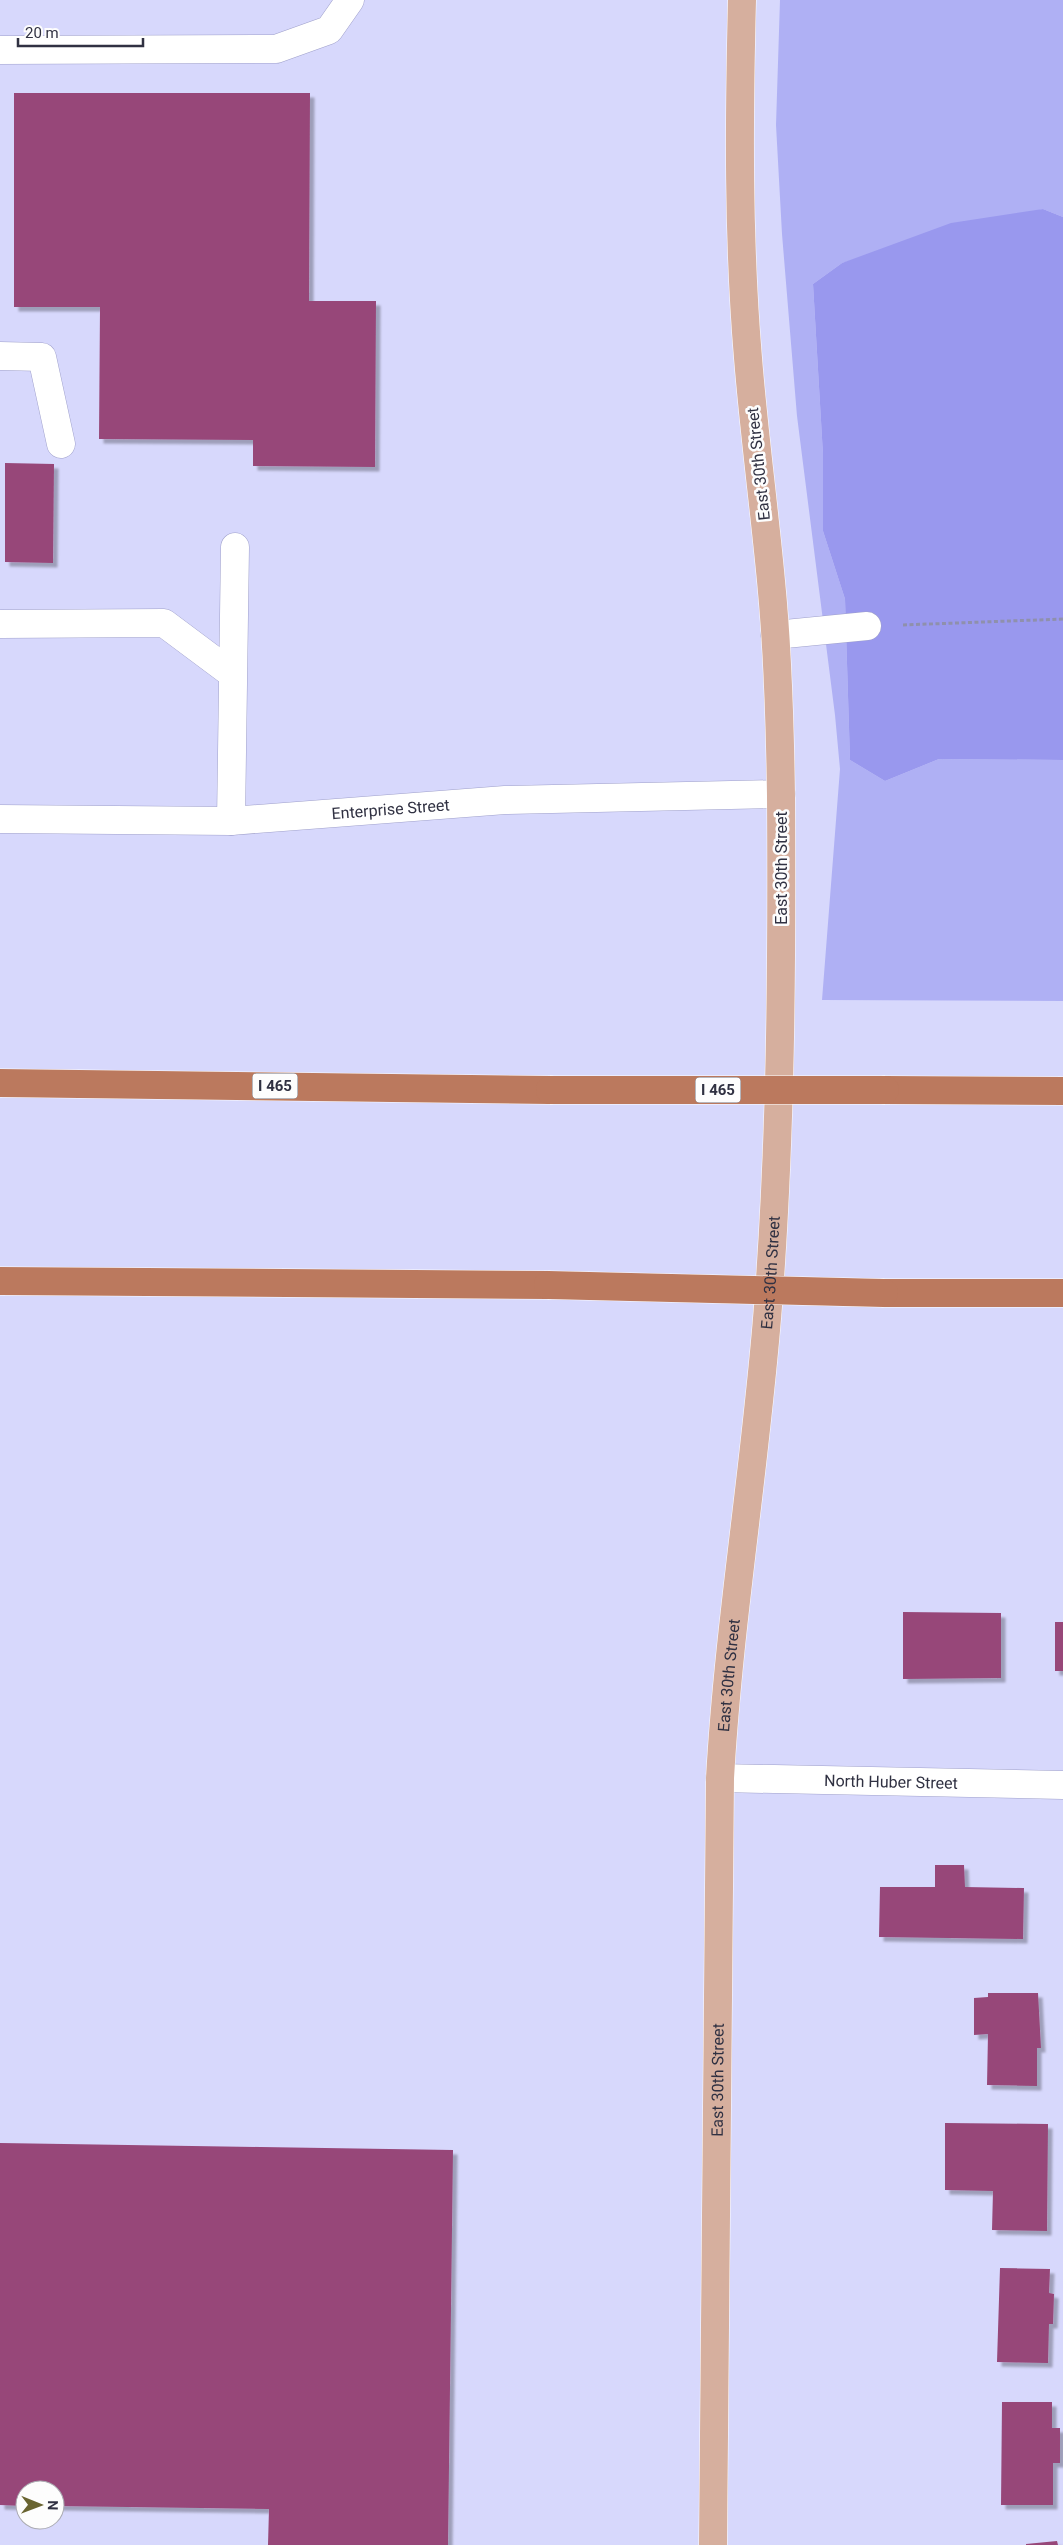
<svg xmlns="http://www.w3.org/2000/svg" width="1063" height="2545" viewBox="0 0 1063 2545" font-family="Roboto,sans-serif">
<defs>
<filter id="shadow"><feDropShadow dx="4.5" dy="4.5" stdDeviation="1" flood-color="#0004"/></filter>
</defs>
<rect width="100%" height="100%" fill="#d7d8fc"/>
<path fill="#afb0f4" d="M 780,0 L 1063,0 L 1063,217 L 1043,209 L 842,263 L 813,284 L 823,455 L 823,531 L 845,599 L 850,760 L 885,781 L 939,759 L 1063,760 L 1063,1001 L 822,1000 L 840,769 L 835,715 L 797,416 L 782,234 L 776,125 Z"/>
<path fill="#9998ee" d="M 1043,209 L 1063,217 L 1063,760 L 939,759 L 885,781 L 850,760 L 845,599 L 823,531 L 823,455 L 813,284 L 842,263 L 951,223 Z"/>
<g fill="#974779" filter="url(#shadow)">
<path d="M 14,93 L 310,93 L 309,301 L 376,301 L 375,467 L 253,466 L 253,440 L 99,439 L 100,307 L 14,307 Z"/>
<path d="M 5,463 L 54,464 L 53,563 L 5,562 Z"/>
<path d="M 903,1612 L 1001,1613 L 1001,1678 L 903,1679 Z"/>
<rect x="1055" y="1622" width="8" height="49"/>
<path d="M 935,1865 L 964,1865 L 965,1887 L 1024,1888 L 1023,1939 L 879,1937 L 880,1887 L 935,1887 Z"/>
<path d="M 988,1993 L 1038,1993 L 1041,2048 L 1037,2048 L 1037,2086 L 987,2085 L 988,2034 L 974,2035 L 974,1998 L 988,1997 Z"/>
<path d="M 945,2123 L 1048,2124 L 1047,2231 L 992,2230 L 993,2191 L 945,2190 Z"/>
<path d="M 0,2143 L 453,2150 L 448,2545 L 268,2545 L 269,2509 L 55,2506 L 55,2490 L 25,2490 L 25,2506 L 0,2505 Z"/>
<path d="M 1000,2268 L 1050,2269 L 1049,2293 L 1054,2294 L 1053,2324 L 1049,2324 L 1048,2363 L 997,2362 Z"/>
<path d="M 1002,2402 L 1052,2402 L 1052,2428 L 1060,2428 L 1060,2463 L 1053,2463 L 1053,2505 L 1001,2505 Z"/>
<path d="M 1057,2541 L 1058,2545 L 1026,2545 L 1026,2544 Z"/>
</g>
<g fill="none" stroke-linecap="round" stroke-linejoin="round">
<defs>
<g id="minor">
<path d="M 0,50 L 276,49 L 329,30 L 350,0"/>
<path d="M 0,356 L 42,357 L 61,444"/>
<path d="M 0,624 L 164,623 L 231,673"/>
<path d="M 775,635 L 867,626"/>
<path id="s1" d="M 0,819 L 231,821 L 505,800 L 781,794"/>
<path d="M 231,821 L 235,547"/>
<path id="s2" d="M 720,1778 L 1063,1785"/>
</g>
<g id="major">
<path id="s3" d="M 713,2545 L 720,1778 C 729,1620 756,1464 768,1306 C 781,1136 782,966 781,796 C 780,724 778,652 771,581 C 764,506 754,433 748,358 C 738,239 739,120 742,0"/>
</g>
<g id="highway">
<path d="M 0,1083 L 550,1090"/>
<path d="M 885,1090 L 1063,1091"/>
<path d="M 0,1281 L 548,1285"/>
<path d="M 884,1293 L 1063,1293"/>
</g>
</defs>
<use href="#minor" stroke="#9fa0cb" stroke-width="29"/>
<use href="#major" stroke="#fff" stroke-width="29"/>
<use href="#highway" stroke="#fff" stroke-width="29"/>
<path stroke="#8f90ac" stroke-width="3" stroke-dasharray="4 2.5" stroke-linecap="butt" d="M 903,625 L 1063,619"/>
<use href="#minor" stroke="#fff" stroke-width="28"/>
<use href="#major" stroke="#d6af9e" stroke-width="28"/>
<use href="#highway" stroke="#bb795e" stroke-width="28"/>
<defs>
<g id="highway-bridge">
<path d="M 550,1090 L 885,1090"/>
<path d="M 548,1285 L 884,1293"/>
</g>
</defs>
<use href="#highway-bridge" stroke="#fff" stroke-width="29" stroke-linecap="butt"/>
<use href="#highway-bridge" stroke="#bb795e" stroke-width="28"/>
</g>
<g text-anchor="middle" stroke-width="5" stroke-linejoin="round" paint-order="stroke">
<g fill="#fdfdfd" stroke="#6e6e7a" stroke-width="1">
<rect x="252.5" y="1073.5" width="45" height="25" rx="4"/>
<rect x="695.5" y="1077.5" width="45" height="25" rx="4"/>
</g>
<g font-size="15" font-weight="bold" fill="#303142">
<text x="275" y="1091">I 465</text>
<text x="718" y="1095">I 465</text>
</g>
<g font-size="16" fill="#303142" stroke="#fdfdfd">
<text transform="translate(758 464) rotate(-96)" y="6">East 30th Street</text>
<text dy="6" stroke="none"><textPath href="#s1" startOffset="391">Enterprise Street</textPath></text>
<text transform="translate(781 868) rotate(-90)" y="6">East 30th Street</text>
<text dy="6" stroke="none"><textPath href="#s3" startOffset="1275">East 30th Street</textPath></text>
<text dy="6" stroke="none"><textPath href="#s3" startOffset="870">East 30th Street</textPath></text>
<text dy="6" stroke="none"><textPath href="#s2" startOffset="171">North Huber Street</textPath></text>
<text dy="6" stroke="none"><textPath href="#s3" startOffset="465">East 30th Street</textPath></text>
</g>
</g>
<g transform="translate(40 2505) rotate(91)"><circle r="24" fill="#fdfdfd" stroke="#ababb2"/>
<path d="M0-4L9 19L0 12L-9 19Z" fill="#696431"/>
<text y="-8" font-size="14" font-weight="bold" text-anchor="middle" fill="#303142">N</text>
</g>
<path d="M18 38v8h125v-8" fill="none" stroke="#303142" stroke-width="2.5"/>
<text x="25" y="38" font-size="15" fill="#303142" stroke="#fdfdfd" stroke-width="4" paint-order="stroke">20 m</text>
</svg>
